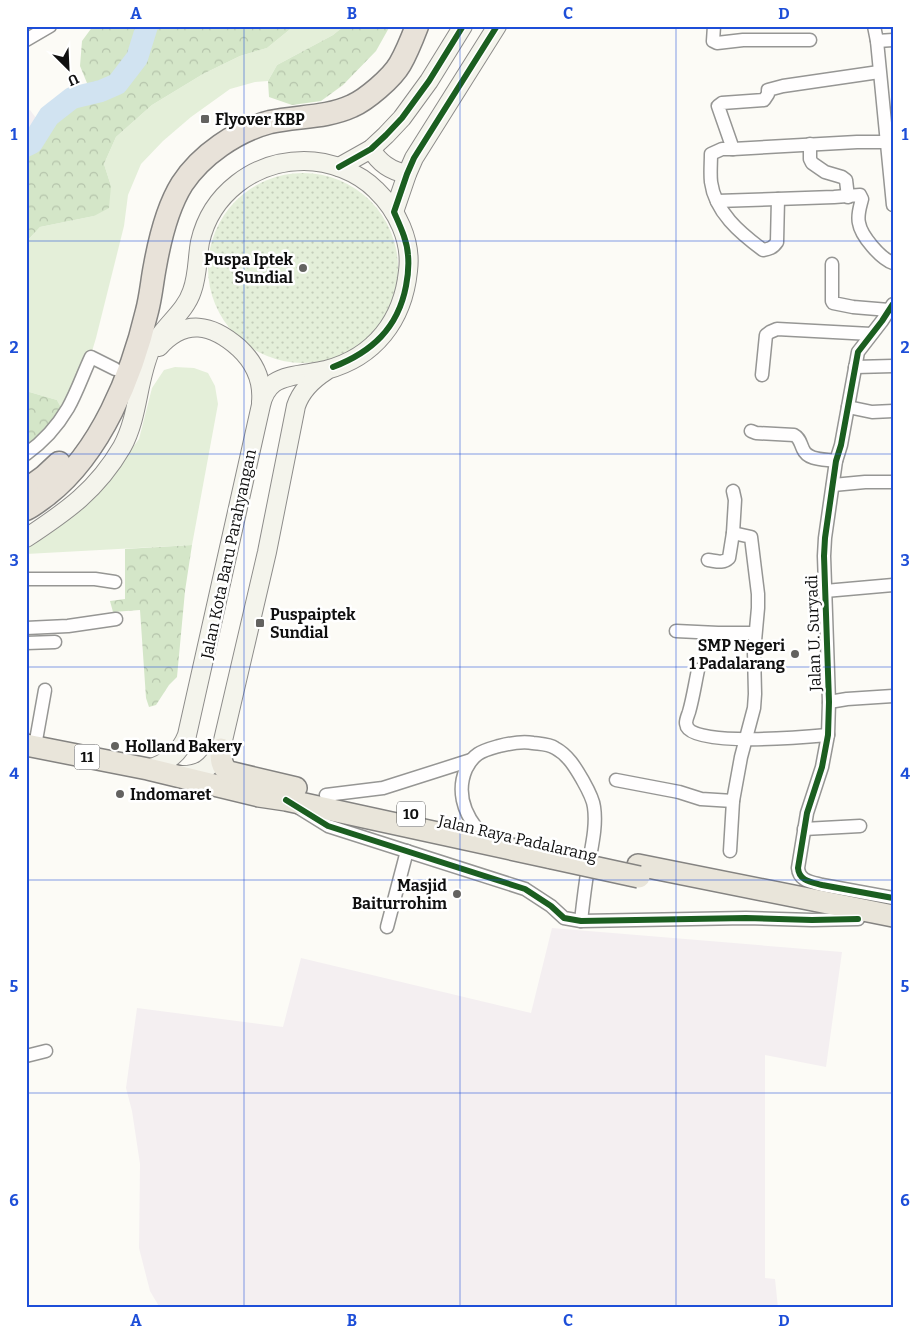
<svg xmlns="http://www.w3.org/2000/svg" width="919" height="1334" viewBox="0 0 919 1334" font-family="Bitter,serif">
<defs>
<pattern id="forest-crowns" width="20" height="18" patternUnits="userSpaceOnUse" patternTransform="scale(1.25)"><rect width="20" height="18" fill="#d4e6c8"/><path d="M2 6a3 3 0 1 1 6 0M12 15a3 3 0 1 1 6 0" fill="none" stroke="#b5c4ab"/></pattern>
<pattern id="park-dots" width="8" height="8" patternUnits="userSpaceOnUse" patternTransform="scale(1.25)"><rect width="8" height="8" fill="#e4efd9"/><path d="M2 2h.1M6 6h.1" fill="none" stroke="#c3ccb9" stroke-width="1.8" stroke-linecap="round"/></pattern>
</defs>
<rect width="100%" height="100%" fill="#fcfbf6"/>
<g fill="#f4eff1">
<path d="M 30,110 L 39,122 L 26,136 L 26,112 Z"/>
<path d="M 552,928 L 842,952 L 826,1067 L 765,1055 L 765,1278 L 775,1279 L 778,1308 L 160,1308 L 150,1291 L 139,1248 L 140,1164 L 132,1111 L 126,1088 L 137,1008 L 283,1027 L 301,958 L 531,1013 Z"/>
</g>
<g fill="#e4efd9">
<path d="M 294,26 L 344,26 L 333,35 L 277,65 L 268,81 L 255,82 L 230,89 L 191,117 L 163,141 L 141,164 L 128,195 L 124,226 L 96,338 L 78,398 L 68,421 L 57,400 L 26,391 L 26,242 L 40,227 L 94,216 L 111,186 L 104,164 L 116,137 L 152,105 L 203,74 L 240,56 L 267,48 Z"/>
<path d="M 175,367 L 194,368 L 208,373 L 215,386 L 218,404 L 192,545 L 26,554 L 26,548 L 63,523 L 110,478 L 139,439 L 152,388 L 164,370 Z"/>
</g>
<g fill="url(#forest-crowns)">
<path d="M 93,26 L 294,26 L 267,48 L 240,56 L 203,74 L 152,105 L 116,137 L 104,164 L 111,186 L 109,208 L 94,216 L 40,227 L 26,242 L 26,150 L 39,143 L 53,121 L 72,106 L 101,95 L 87,83 L 80,66 L 82,41 Z"/>
<path d="M 344,26 L 390,26 L 376,51 L 343,85 L 321,101 L 292,105 L 269,97 L 268,81 L 277,65 L 333,35 Z"/>
<path d="M 26,391 L 57,400 L 68,421 L 39,452 L 26,460 Z"/>
<path d="M 192,545 L 185,591 L 177,677 L 169,685 L 156,705 L 149,707 L 146,698 L 140,610 L 113,612 L 110,601 L 125,599 L 125,549 Z"/>
</g>
<circle fill="url(#park-dots)" cx="303" cy="268" r="95"/>
<g fill="none" stroke-linecap="round" stroke-linejoin="round">
<path stroke="#d1e3f1" stroke-width="22" d="M 26,146 L 32,143 L 49,116 L 72,98 L 101,91 L 117,84 L 137,58 L 147,26"/>
<defs>
<g id="minor">
<path d="M 714,26 L 713,41 L 717,43 L 743,40 L 810,40"/>
<path d="M 874,26 L 877,41 L 893,205"/>
<path d="M 26,40 L 50,26"/>
<path d="M 877,41 L 893,40"/>
<path d="M 879,72 L 783,86 L 768,90 L 768,94 L 764,100 L 722,103 L 718,106 L 733,149 L 857,142 L 886,142"/>
<path d="M 810,144 L 810,159 L 812,163 L 825,172 L 842,177 L 846,180 L 848,197"/>
<path d="M 733,149 L 722,149 L 711,154 C 711,163 710,173 711,182 C 715,212 740,233 763,250 C 769,249 773,248 777,242 L 778,199"/>
<path d="M 717,201 L 834,197 L 860,195 L 862,199 C 860,207 857,215 859,223 C 861,236 881,259 893,263"/>
<path d="M 832,264 L 832,301 L 833,303 L 853,307 L 889,310"/>
<path d="M 893,304 L 882,321 L 858,352 L 841,445 L 836,461 L 825,538 L 824,556 L 829,702 L 828,735 L 822,767 L 807,813 L 798,868 C 799,881 811,882 822,885 L 893,898"/>
<path d="M 855,367 L 893,366"/>
<path d="M 762,375 L 766,335 L 770,332 L 777,329 L 871,334"/>
<path d="M 848,407 L 872,412 L 893,411"/>
<path d="M 751,431 L 756,433 L 794,435 C 800,438 800,443 803,449 C 808,461 825,459 836,461"/>
<path d="M 26,454 C 43,442 58,425 68,408 C 77,392 83,374 91,357 L 115,369"/>
<path d="M 833,485 L 865,482 L 893,482"/>
<path d="M 733,533 L 735,500 L 733,491"/>
<path d="M 708,560 C 716,561 723,564 729,558 L 733,533 L 751,537 L 758,594 L 758,608 L 754,652 L 755,694 L 754,708 L 741,757 L 733,801 L 730,851"/>
<path d="M 26,579 L 95,579 L 115,582"/>
<path d="M 825,591 L 893,585"/>
<path d="M 26,628 L 68,626 L 116,619"/>
<path d="M 676,631 L 718,633 L 755,633"/>
<path d="M 26,643 L 55,642"/>
<path d="M 698,670 C 695,684 693,698 689,712 C 688,715 686,719 686,723 C 686,724 687,726 687,727 C 697,747 806,737 828,735"/>
<path d="M 829,702 L 847,699 L 893,696"/>
<path d="M 35,746 L 45,690"/>
<path d="M 616,780 L 679,792 L 701,799 L 733,801"/>
<path d="M 326,795 L 383,788 L 471,760"/>
<path d="M 299,808 L 328,826 L 525,889 L 551,906 L 564,918 L 581,921 L 746,918 L 812,920 L 858,919"/>
<path d="M 477,829 C 463,811 457,790 466,769 C 469,763 472,758 478,754 C 484,750 492,748 499,746 C 511,743 521,741 533,743 C 540,744 549,744 555,748 C 568,755 575,767 582,779 C 587,788 593,798 594,807 C 597,827 591,849 588,868 C 585,886 583,903 581,921"/>
<path d="M 804,829 L 860,826"/>
<path d="M 387,927 L 407,851"/>
<path d="M 26,1056 L 46,1051"/>
</g>
<g id="secondary">
<path d="M 371,149 C 379,163 390,171 407,174"/>
<path d="M 339,167 L 371,149 L 386,135 L 402,118 L 429,81 L 463,26"/>
<path d="M 394,212 L 407,174 L 414,158 L 497,26"/>
<path d="M 159,347 C 185,318 212,324 239,348 C 255,363 263,380 261,402"/>
<path d="M 26,538 C 67,511 97,490 122,447 C 139,416 137,380 151,349 C 162,327 185,313 192,291 C 198,275 197,258 200,242 C 211,194 254,161 304,161 C 330,161 358,172 376,190 C 397,210 412,241 408,271 C 403,320 375,357 326,370 C 310,374 287,374 274,383 C 266,389 263,396 261,405 L 187,735 C 180,753 166,764 148,769"/>
<path d="M 179,775 C 200,776 212,768 221,749 L 267,552 L 296,406 C 301,391 312,380 326,371"/>
</g>
<g id="trunk">
<path d="M 26,745 L 148,769 L 259,796 L 286,800 L 552,858"/>
<path d="M 221,749 C 221,759 221,767 229,772 L 296,788"/>
<path d="M 638,865 L 893,916"/>
</g>
<g id="motorway">
<path d="M 26,490 L 44,477 L 59,463"/>
<path d="M 26,509 C 34,505 41,499 48,494 C 101,452 132,375 147,311 C 151,296 152,281 155,266 C 160,238 167,208 182,184 C 201,155 236,131 270,122 C 297,116 326,118 352,106 C 366,100 392,78 400,64 C 407,52 412,39 417,26"/>
</g>
</defs>
<use href="#minor" stroke="#969694" stroke-width="15"/>
<use href="#secondary" stroke="#8d8c8a" stroke-width="20"/>
<use href="#trunk" stroke="#848381" stroke-width="24"/>
<use href="#motorway" stroke="#848381" stroke-width="25"/>
<use href="#minor" stroke="#fffefe" stroke-width="12"/>
<use href="#secondary" stroke="#f4f4ec" stroke-width="18"/>
<use href="#trunk" stroke="#e9e5da" stroke-width="21"/>
<use href="#motorway" stroke="#e8e2d9" stroke-width="22"/>
<defs>
<path id="trunk-bridge" d="M 552,858 L 639,877"/>
</defs>
<use href="#trunk-bridge" stroke="#848381" stroke-width="24" stroke-linecap="butt"/>
<use href="#trunk-bridge" stroke="#e9e5da" stroke-width="21"/>
<defs>
<g id="cycleway">
<path d="M 339,167 L 371,149 L 386,135 L 402,118 L 429,81 L 463,26"/>
<path d="M 893,304 L 882,321 L 858,352 L 841,445 L 836,461 L 825,538 L 824,556 L 829,702 L 828,735 L 822,767 L 807,813 L 798,868 C 799,881 811,882 822,885 L 893,898"/>
<path d="M 333,367 C 372,352 398,328 406,286 C 408,276 409,266 408,255 C 407,240 400,226 394,212 L 407,174 L 414,158 L 497,26"/>
<path d="M 286,800 L 328,826 L 525,889 L 551,906 L 564,918 L 581,921 L 746,918 L 812,920 L 858,919"/>
</g>
</defs>
<use href="#cycleway" stroke="#fff" stroke-width="9"/>
<use href="#cycleway" stroke="#1b5e20" stroke-width="6"/>
</g>
<path fill="none" stroke="#1d4ed8" stroke-width="1" stroke-opacity="0.55" d="M 244,26 L 244,1308M 460,26 L 460,1308M 676,26 L 676,1308M 26,241 L 893,241M 26,454 L 893,454M 26,667 L 893,667M 26,880 L 893,880M 26,1093 L 893,1093"/>
<g fill="#636260" stroke="#fff" stroke-width="2">
<rect x="200" y="114" width="10" height="10" rx="2.5"/>
<circle cx="303" cy="268" r="5"/>
<rect x="255" y="618" width="10" height="10" rx="2.5"/>
<circle cx="795" cy="654" r="5"/>
<circle cx="115" cy="746" r="5"/>
<circle cx="120" cy="794" r="5"/>
<circle cx="457" cy="894" r="5"/>
</g>
<g text-anchor="middle" stroke-width="5" stroke-linejoin="round" paint-order="stroke">
<g fill="#fff" stroke="#585858" stroke-width="1">
<rect x="74.5" y="744.5" width="25" height="25" rx="4"/>
<rect x="397" y="801.5" width="28" height="25" rx="4"/>
</g>
<g font-size="15" font-weight="bold" fill="#101010">
<text x="87" y="762">11</text>
<text x="411" y="819">10</text>
</g>
<g font-size="16" font-weight="bold" fill="#101010" stroke="#fff" text-anchor="start">
<text x="215" y="125">Flyover KBP</text>
<text x="293" y="265" text-anchor="end">Puspa Iptek<tspan x="293" dy="18">Sundial</tspan></text>
<text x="270" y="620">Puspaiptek<tspan x="270" dy="18">Sundial</tspan></text>
<text x="785" y="651" text-anchor="end">SMP Negeri<tspan x="785" dy="18">1 Padalarang</tspan></text>
<text x="125" y="752">Holland Bakery</text>
<text x="130" y="800">Indomaret</text>
<text x="447" y="891" text-anchor="end">Masjid<tspan x="447" dy="18">Baiturrohim</tspan></text>
</g>
<g font-size="16" fill="#101010" stroke="#fff">
<text transform="translate(228 554) rotate(-78)" y="6">Jalan Kota Baru Parahyangan</text>
<text transform="translate(813 633) rotate(-92)" y="6">Jalan U. Suryadi</text>
<text transform="translate(518 838) rotate(13)" y="6">Jalan Raya Padalarang</text>
</g>
</g>
<rect width="919" height="1334" fill="none" stroke="#ffffff" stroke-width="55"/>
<g transform="translate(68 68) rotate(156)" stroke="#ffffff" stroke-width="4" paint-order="stroke">
<path d="M0-4L9 19L0 12L-9 19Z" fill="#101010"/>
<text y="-8" font-size="14" font-weight="bold" text-anchor="middle" fill="#101010">U</text>
</g>
<rect x="28" y="28" width="864" height="1278" fill="none" stroke="#1d4ed8" stroke-width="2"/>
<g font-size="16" text-anchor="middle" font-weight="bold" fill="#1d4ed8">
<text x="136" y="19">A</text>
<text x="352" y="19">B</text>
<text x="568" y="19">C</text>
<text x="784" y="19">D</text>
<text x="14" y="140">1</text>
<text x="905" y="140">1</text>
<text x="14" y="353">2</text>
<text x="905" y="353">2</text>
<text x="14" y="566">3</text>
<text x="905" y="566">3</text>
<text x="14" y="779">4</text>
<text x="905" y="779">4</text>
<text x="14" y="992">5</text>
<text x="905" y="992">5</text>
<text x="14" y="1206">6</text>
<text x="905" y="1206">6</text>
<text x="136" y="1326">A</text>
<text x="352" y="1326">B</text>
<text x="568" y="1326">C</text>
<text x="784" y="1326">D</text>
</g>
</svg>
